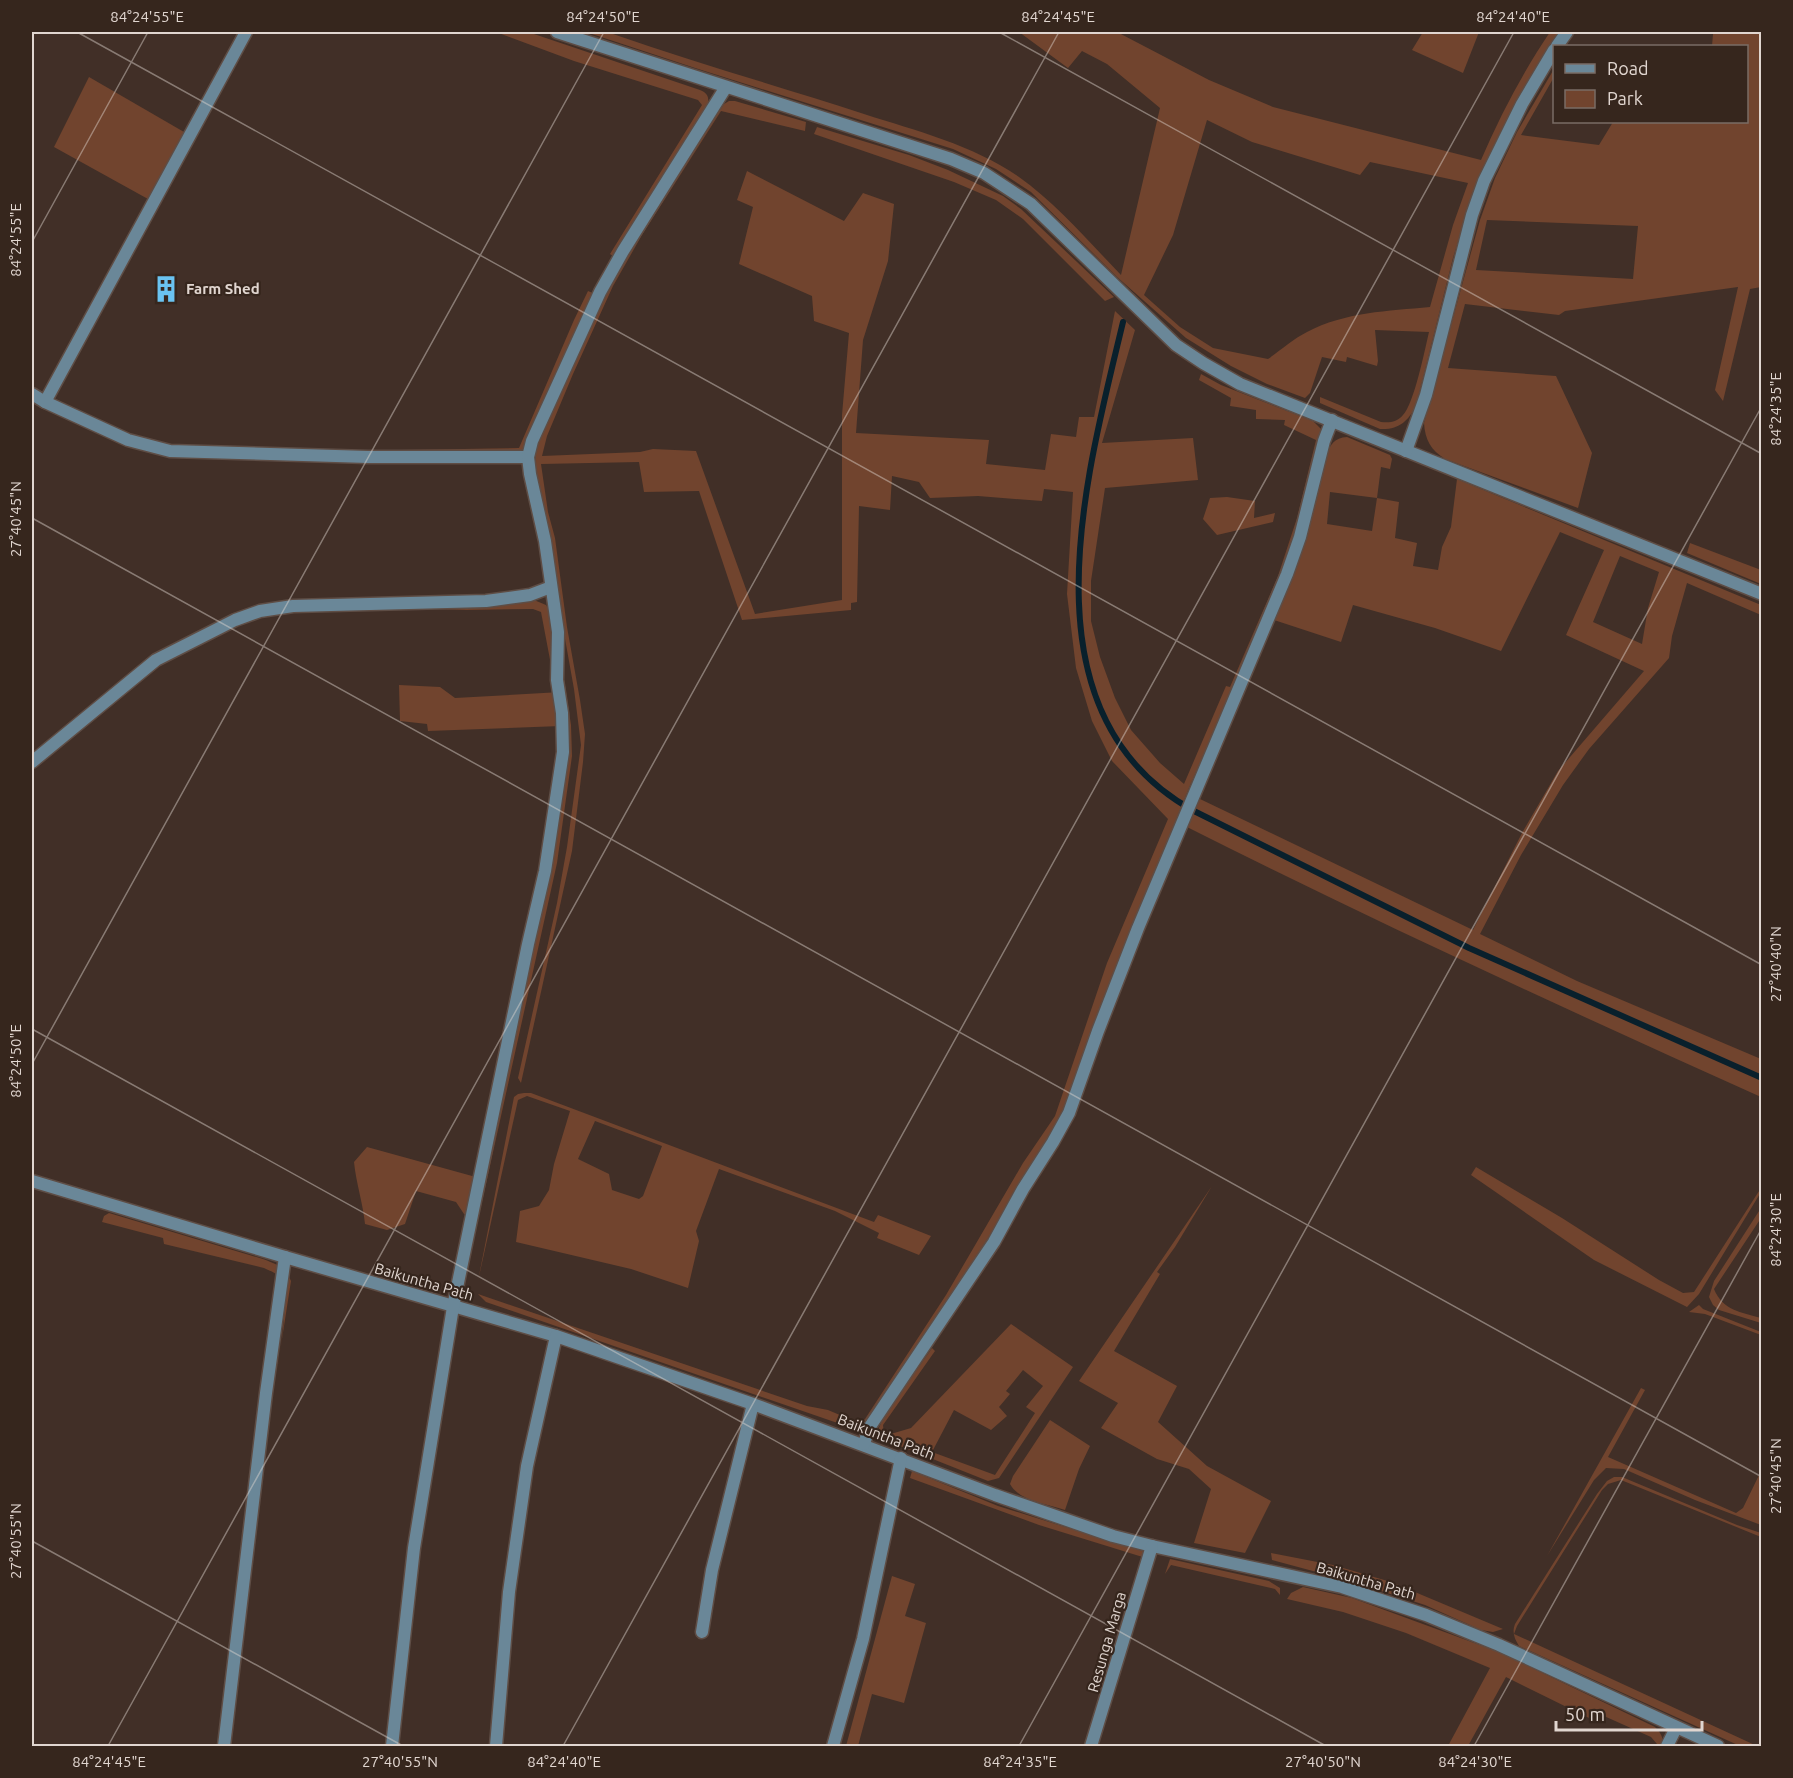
<svg xmlns="http://www.w3.org/2000/svg" width="1793" height="1778" viewBox="0 0 1793 1778" font-family="Ubuntu,sans-serif">
<rect width="100%" height="100%" fill="#412f27"/>
<g fill="#71442e" fill-rule="evenodd">
<path d="M 496,32 L 528,32 L 700,90 C 710,94 709,100 707,109 L 614,257 L 610,254 L 702,105 L 698,100 L 574,61 Z"/>
<path d="M 586,32 L 614,32 L 613,34 C 696,63 781,87 864,114 C 917,131 973,145 1019,177 C 1057,204 1089,242 1121,275 L 1160,108 L 1107,64 L 1082,51 L 1068,68 L 1019,32 L 1117,32 L 1209,80 L 1273,107 L 1481,160 C 1500,116 1523,72 1550,32 L 1559,32 L 1513,110 L 1466,216 L 1453,258 L 1416,406 C 1408,421 1399,430 1380,429 L 1320,403 L 1320,397 L 1381,422 C 1390,423 1397,422 1403,415 C 1414,404 1425,349 1429,332 L 1375,330 L 1378,361 L 1377,366 L 1347,357 L 1346,362 L 1322,357 L 1310,393 L 1305,398 L 1267,384 L 1231,366 L 1186,338 L 1117,277 L 1031,192 L 996,169 L 953,149 L 695,68 ZM 1207,120 L 1252,142 L 1360,175 L 1370,162 L 1468,183 L 1453,225 L 1430,307 C 1388,311 1345,312 1307,332 C 1293,339 1281,350 1268,359 L 1213,348 L 1180,327 L 1144,295 L 1173,235 Z"/>
<path d="M 1423,32 L 1479,32 L 1463,73 L 1412,50 Z"/>
<path d="M 1707,32 L 1761,32 L 1761,287 L 1750,289 L 1723,401 L 1715,390 L 1738,287 L 1565,311 L 1559,315 L 1465,304 L 1448,368 L 1556,376 L 1592,453 L 1578,508 L 1445,459 C 1431,450 1425,440 1424,423 L 1480,220 L 1495,178 L 1517,132 L 1554,69 L 1554,77 L 1521,135 L 1599,145 L 1613,122 L 1746,122 L 1746,46 L 1712,46 L 1713,34 ZM 1487,220 L 1638,226 L 1633,279 L 1476,270 Z"/>
<path d="M 89,77 L 184,132 L 148,199 L 54,147 Z"/>
<path d="M 729,101 L 735,101 L 806,122 L 805,131 L 721,111 L 642,235 L 613,286 L 573,374 L 547,436 L 542,456 L 640,452 L 653,449 L 696,451 L 755,614 L 842,600 L 842,415 L 849,333 L 814,321 L 812,296 L 739,264 L 753,207 L 737,200 L 747,171 L 844,221 L 863,193 L 894,204 L 888,261 L 863,340 L 856,433 L 989,440 L 986,464 L 1045,470 L 1051,434 L 1076,437 L 1079,417 L 1094,417 L 1115,311 L 1135,330 L 1102,443 L 1193,438 L 1198,480 L 1105,488 L 1091,581 L 1091,621 L 1100,657 L 1115,698 L 1131,730 L 1160,763 L 1184,784 L 1226,686 L 1230,687 L 1278,576 L 1297,518 L 1316,440 L 1284,425 L 1285,420 L 1256,419 L 1256,410 L 1230,406 L 1231,398 L 1199,380 L 1201,374 L 1221,385 L 1313,421 L 1321,429 L 1321,436 L 1302,514 L 1281,578 L 1189,788 L 1103,1000 L 1072,1093 L 1050,1136 L 1013,1193 L 1001,1218 L 887,1394 C 877,1408 870,1423 852,1428 L 486,1302 L 478,1294 L 807,1406 L 828,1410 L 854,1421 L 865,1419 L 946,1295 L 1023,1163 L 1055,1116 L 1107,963 L 1168,819 L 1112,761 L 1092,721 L 1076,668 L 1067,594 L 1073,492 L 1044,489 L 1042,501 L 978,496 L 930,498 L 919,482 L 892,476 L 890,510 L 859,506 L 857,602 L 851,603 L 851,610 L 742,620 L 699,491 L 644,492 L 639,462 L 541,464 L 548,512 L 555,538 L 567,627 L 580,700 L 585,734 L 583,762 L 572,851 L 521,1083 L 518,1078 L 557,903 L 567,847 L 581,745 L 574,689 L 537,482 L 535,452 L 538,441 L 609,284 L 673,178 L 724,104 Z"/>
<path d="M 817,127 L 909,155 L 948,170 L 1003,196 L 1021,209 L 1114,297 L 1105,301 L 1023,219 L 996,200 L 954,182 L 814,134 Z"/>
<path d="M 588,291 L 595,294 L 525,448 L 521,451 L 399,453 L 398,450 L 519,448 L 574,320 Z"/>
<path d="M 1347,437 L 1390,455 L 1392,459 L 1390,469 L 1381,467 L 1377,498 L 1399,502 L 1395,538 L 1417,543 L 1413,566 L 1438,570 L 1442,547 L 1451,527 L 1457,479 L 1761,605 L 1761,615 L 1687,583 L 1672,636 L 1669,658 L 1589,749 L 1563,785 L 1521,855 L 1480,934 L 1577,981 L 1761,1059 L 1761,1097 C 1568,1010 1375,922 1185,826 L 1200,799 L 1473,930 L 1522,833 L 1558,771 L 1644,671 L 1566,635 L 1604,550 L 1560,532 L 1501,651 L 1435,628 L 1353,605 L 1341,642 L 1274,620 L 1326,455 C 1331,444 1334,438 1347,437 ZM 1330,492 L 1377,498 L 1372,531 L 1327,524 ZM 1620,556 L 1659,572 L 1648,608 L 1642,644 L 1593,622 Z"/>
<path d="M 1227,497 L 1255,501 L 1254,518 L 1275,513 L 1273,522 L 1217,535 L 1203,519 L 1210,498 Z"/>
<path d="M 1690,543 L 1761,570 L 1761,584 L 1687,553 Z"/>
<path d="M 534,600 L 546,605 L 552,615 L 565,685 L 571,725 L 572,756 L 557,863 L 480,1211 L 473,1218 L 464,1214 L 456,1202 L 416,1191 L 405,1224 L 387,1230 L 365,1224 C 363,1203 356,1183 354,1162 L 367,1147 L 483,1179 L 549,866 L 561,726 L 428,731 L 427,724 L 400,721 L 399,685 L 440,687 L 455,698 L 561,692 L 556,666 L 551,665 L 541,612 L 533,609 L 466,610 L 398,608 L 496,605 Z"/>
<path d="M 524,1093 L 531,1093 L 874,1222 L 878,1215 L 931,1236 L 919,1255 L 877,1238 L 879,1233 L 835,1211 L 719,1169 L 696,1231 L 699,1241 L 688,1288 L 631,1269 L 516,1242 L 520,1211 L 539,1206 L 549,1190 L 554,1164 L 570,1111 L 527,1096 L 518,1100 L 478,1281 L 514,1097 L 518,1094 ZM 595,1121 L 662,1146 L 643,1196 L 639,1199 L 612,1190 L 609,1174 L 578,1159 Z"/>
<path d="M 1476,1167 L 1562,1218 L 1659,1280 L 1683,1293 L 1694,1292 L 1761,1188 L 1761,1192 L 1699,1294 L 1687,1307 L 1594,1260 L 1471,1175 Z"/>
<path d="M 1212,1186 L 1175,1247 L 1157,1272 L 1160,1274 L 1114,1351 L 1177,1386 L 1158,1422 L 1207,1466 L 1271,1501 L 1245,1553 L 1194,1543 L 1211,1489 L 1189,1469 L 1157,1459 L 1101,1428 L 1118,1403 L 1079,1381 Z"/>
<path d="M 1761,1208 L 1761,1218 L 1714,1289 C 1723,1311 1741,1312 1761,1318 L 1761,1323 L 1719,1310 L 1713,1305 L 1709,1297 L 1714,1281 Z"/>
<path d="M 109,1213 L 263,1259 C 276,1264 285,1267 291,1281 L 277,1371 C 280,1350 292,1290 277,1275 C 274,1272 268,1270 264,1268 L 164,1244 L 163,1238 L 102,1222 L 104,1216 Z"/>
<path d="M 1699,1305 L 1703,1309 L 1761,1332 L 1761,1335 L 1705,1314 L 1689,1312 Z"/>
<path d="M 1011,1324 L 1073,1367 L 999,1478 L 988,1481 L 880,1438 L 878,1430 L 884,1416 L 932,1348 L 935,1351 L 883,1425 L 884,1436 L 911,1428 ZM 1023,1370 L 1043,1386 L 1026,1407 L 1035,1413 L 995,1475 L 932,1452 L 954,1410 L 991,1430 L 1007,1416 L 999,1407 L 1010,1394 L 1006,1391 Z"/>
<path d="M 1641,1388 L 1645,1390 L 1608,1457 L 1736,1513 L 1743,1508 L 1761,1471 L 1761,1525 L 1695,1500 L 1624,1469 L 1606,1468 L 1594,1480 L 1547,1556 Z"/>
<path d="M 1050,1420 L 1090,1446 L 1079,1469 L 1065,1510 C 1048,1504 1019,1501 1010,1484 L 1013,1476 Z"/>
<path d="M 912,1471 L 998,1506 L 1152,1554 L 1154,1563 L 1149,1559 L 1039,1525 L 910,1478 Z"/>
<path d="M 1614,1477 L 1622,1477 L 1737,1525 L 1761,1533 L 1761,1537 L 1621,1480 L 1608,1484 L 1602,1490 L 1517,1626 L 1514,1634 L 1757,1746 L 1740,1746 L 1519,1646 C 1514,1638 1512,1632 1515,1624 L 1597,1494 L 1607,1481 Z"/>
<path d="M 1271,1553 L 1333,1565 L 1391,1582 L 1503,1629 L 1493,1632 L 1481,1630 L 1425,1605 L 1350,1581 L 1272,1560 Z"/>
<path d="M 1170,1559 L 1269,1581 L 1280,1588 L 1280,1595 L 1275,1589 L 1171,1565 L 1165,1574 Z"/>
<path d="M 892,1576 L 915,1584 L 905,1616 L 926,1623 L 904,1703 L 872,1694 L 858,1746 L 846,1746 Z"/>
<path d="M 1303,1587 L 1352,1598 L 1499,1652 L 1655,1727 C 1661,1733 1664,1738 1662,1746 L 1656,1746 L 1657,1744 L 1651,1737 L 1595,1712 L 1589,1718 L 1506,1677 L 1468,1746 L 1448,1746 L 1490,1668 L 1406,1633 L 1343,1612 L 1287,1599 L 1291,1593 Z"/>
</g>
<g fill="none" stroke-linecap="round" stroke-linejoin="round">
<path stroke="#09202c" stroke-width="6" d="M 1123,322 C 1086,477 1018,714 1194,811 L 1469,948 L 1762,1078"/>
<defs>
<g id="street">
<path d="M 557,32 L 951,159 L 984,173 L 1031,204 L 1176,345 L 1203,363 L 1240,384 L 1762,594"/>
<path d="M 1557,46 L 1567,32"/>
<path d="M 32,394 L 45,402 L 128,440 L 170,451 L 368,457 L 528,457"/>
<path d="M 45,402 L 246,32"/>
<path d="M 1406,451 L 1426,395 L 1472,215 L 1484,181 L 1522,104 L 1554,50"/>
<path d="M 32,762 L 156,660 L 235,620 L 260,611 L 293,606 L 486,601 L 530,595 L 551,587"/>
<path d="M 32,1181 L 285,1257 L 556,1336 L 753,1404 L 995,1495 L 1113,1536 L 1152,1546 L 1342,1587 L 1426,1615 L 1499,1645 L 1718,1746"/>
<path d="M 864,1444 L 869,1428 L 994,1242 L 1023,1189 L 1053,1142 L 1069,1113 L 1098,1031 L 1138,928 L 1287,574 L 1300,537 L 1324,441 L 1332,420"/>
<path d="M 702,1632 L 712,1570 L 753,1404"/>
<path d="M 224,1746 L 266,1393 L 285,1257"/>
<path d="M 392,1746 L 414,1548 L 453,1307 L 528,944 L 545,871 L 563,752 L 562,713 L 557,680 L 558,632 L 545,541 L 530,474 L 528,457 L 532,441 L 600,292 L 623,251 L 726,87"/>
<path d="M 496,1746 L 509,1592 L 527,1466 L 556,1336"/>
<path d="M 833,1746 L 863,1639 L 901,1458"/>
<path d="M 1091,1746 L 1152,1546"/>
<path d="M 1667,1746 L 1676,1728"/>
</g>
</defs>
<use href="#street" stroke="#5e4d45" stroke-width="15"/>
<use href="#street" stroke="#6a8798" stroke-width="12"/>
</g>
<path fill="none" stroke="#e1d6d0" stroke-width="1.5" stroke-opacity="0.45" d="M 77,32 L 1762,965M 999,32 L 1762,454M 32,242 L 148,32M 32,518 L 1762,1477M 32,1029 L 1326,1746M 32,1064 L 604,32M 32,1541 L 403,1746M 108,1746 L 1059,32M 563,1746 L 1514,32M 1019,1746 L 1762,406M 1474,1746 L 1762,1228"/>
<defs>
<symbol id="building-bare" viewBox="-9 -9 18 18"><path d="M-4-6H4V6H1V3H-1V6H-4ZM-2.5-4.3h1.7v1.8h-1.7ZM.8-4.3h1.7v1.8H.8ZM-2.5-1h1.7V.8h-1.7ZM.8-1h1.7V.8H.8Z" fill="#6ac3f1" stroke="#36261d" stroke-width="2.5" paint-order="stroke"/></symbol>
</defs>
<g fill-rule="evenodd">
<use href="#building-bare" x="147" y="270" width="38" height="38"/>
</g>
<g text-anchor="middle" stroke-width="4.5" stroke-linejoin="round" paint-order="stroke">
<g font-size="15" font-weight="bold" fill="#e1d6d0" stroke="#36261d" text-anchor="start">
<text x="186" y="294">Farm Shed</text>
</g>
<g font-size="15" fill="#e1d6d0" stroke="#36261d">
<text transform="translate(424 1282) rotate(16)" y="5">Baikuntha Path</text>
<text transform="translate(886 1437) rotate(21)" y="5">Baikuntha Path</text>
<text transform="translate(1366 1581) rotate(16)" y="5">Baikuntha Path</text>
<text transform="translate(1107 1642) rotate(-74)" y="5">Resunga Marga</text>
</g>
</g>
<rect width="1793" height="1778" fill="none" stroke="#36261d" stroke-width="66"/>
<rect x="1553" y="45" width="195" height="78" fill="#36261d" stroke="#7a6c65" stroke-width="1.5"/>
<rect x="1565" y="64" width="30" height="9" fill="#6a8798" stroke="#7a6c65" stroke-width="1.5"/>
<text x="1607" y="75" font-size="18" fill="#e1d6d0">Road</text>
<rect x="1565" y="90" width="30" height="18" fill="#71442e" stroke="#7a6c65" stroke-width="1.5"/>
<text x="1607" y="105" font-size="18" fill="#e1d6d0">Park</text>
<path d="M1556 1721v9h146v-9" fill="none" stroke="#e1d6d0" stroke-width="3"/>
<text x="1565" y="1721" font-size="18" fill="#e1d6d0" stroke="#36261d" stroke-width="4.5" paint-order="stroke">50 m</text>
<rect x="33" y="33" width="1727" height="1712" fill="none" stroke="#e1d6d0" stroke-width="2"/>
<g font-size="15" text-anchor="middle" fill="#e1d6d0">
<text x="147" y="22">84°24'55"E</text>
<text x="603" y="22">84°24'50"E</text>
<text x="1058" y="22">84°24'45"E</text>
<text x="1513" y="22">84°24'40"E</text>
<text transform="translate(16 240) rotate(-90)" y="5">84°24'55"E</text>
<text transform="translate(1776 409) rotate(-90)" y="5">84°24'35"E</text>
<text transform="translate(16 519) rotate(-90)" y="5">27°40'45"N</text>
<text transform="translate(1776 964) rotate(-90)" y="5">27°40'40"N</text>
<text transform="translate(16 1061) rotate(-90)" y="5">84°24'50"E</text>
<text transform="translate(1776 1230) rotate(-90)" y="5">84°24'30"E</text>
<text transform="translate(1776 1476) rotate(-90)" y="5">27°40'45"N</text>
<text transform="translate(16 1541) rotate(-90)" y="5">27°40'55"N</text>
<text x="109" y="1767">84°24'45"E</text>
<text x="400" y="1767">27°40'55"N</text>
<text x="564" y="1767">84°24'40"E</text>
<text x="1020" y="1767">84°24'35"E</text>
<text x="1323" y="1767">27°40'50"N</text>
<text x="1475" y="1767">84°24'30"E</text>
</g>
</svg>
